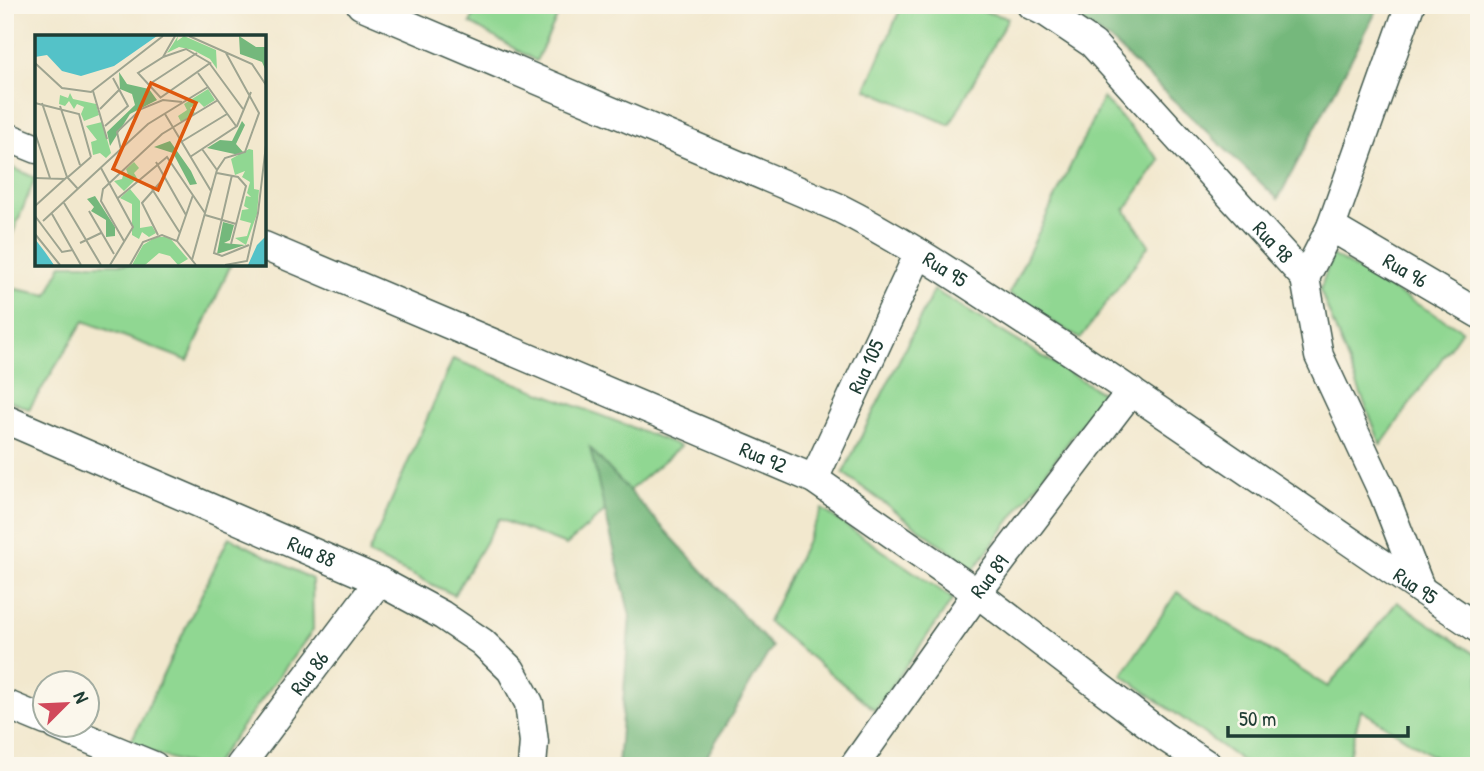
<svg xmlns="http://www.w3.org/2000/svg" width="1484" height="771" viewBox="0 0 1484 771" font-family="'Patrick Hand',sans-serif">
<rect width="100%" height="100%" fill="#fbf7ec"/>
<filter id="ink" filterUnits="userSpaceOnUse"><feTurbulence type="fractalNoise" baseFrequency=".0143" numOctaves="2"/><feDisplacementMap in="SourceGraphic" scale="14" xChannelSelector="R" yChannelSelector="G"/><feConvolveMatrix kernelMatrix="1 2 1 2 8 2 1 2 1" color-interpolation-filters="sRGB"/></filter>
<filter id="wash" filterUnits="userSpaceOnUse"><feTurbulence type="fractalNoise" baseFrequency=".00686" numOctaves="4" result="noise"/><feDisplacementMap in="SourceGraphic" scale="28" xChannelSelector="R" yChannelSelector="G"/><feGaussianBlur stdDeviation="1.57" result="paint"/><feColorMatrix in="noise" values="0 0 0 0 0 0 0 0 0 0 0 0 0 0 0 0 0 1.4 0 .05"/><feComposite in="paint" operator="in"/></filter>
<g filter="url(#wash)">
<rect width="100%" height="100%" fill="#f2e8ce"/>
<g fill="#90d792" stroke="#588a63" stroke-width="2">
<path d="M 478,5 L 563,5 L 536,61 L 470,23 Z"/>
<path d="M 902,5 L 959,5 L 1008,18 L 950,125 L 866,89 Z"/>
<path d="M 1103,98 L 1160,160 L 1125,210 L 1149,245 L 1080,339 L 1009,294 Z"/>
<path d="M 5,164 L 35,178 L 5,253 Z"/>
<path d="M 1332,255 L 1462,330 L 1381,445 L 1320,290 Z"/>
<path d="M 62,264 L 231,264 L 188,361 L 84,321 L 29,409 L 5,399 L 5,287 L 48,295 Z"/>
<path d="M 934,290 L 1104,394 L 974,569 L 843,473 Z"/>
<path d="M 453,359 L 681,446 L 566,545 L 499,519 L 454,595 L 368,554 Z"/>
<path d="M 822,509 L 953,599 L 875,710 L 768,622 Z"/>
<path d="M 229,537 L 312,579 L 313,630 L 213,766 L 195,766 L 129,746 Z"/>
<path d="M 1177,592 L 1328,687 L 1397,602 L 1479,657 L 1479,766 L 1448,766 L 1361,710 L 1346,766 L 1249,766 L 1122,675 Z"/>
</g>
<g fill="#74b87c" stroke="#4a7a58" stroke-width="2">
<path d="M 1057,5 L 1374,5 L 1376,12 L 1278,199 L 1112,42 Z"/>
<path d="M 590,448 L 772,647 L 701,766 L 618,766 L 630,616 Z"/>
</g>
</g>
<g filter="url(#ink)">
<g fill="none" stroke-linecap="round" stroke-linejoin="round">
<defs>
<g id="minor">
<path id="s1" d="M 361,5 L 837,207 C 911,244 979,292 1049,337 C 1194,432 1335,533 1479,629"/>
<path id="s2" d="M 1031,5 L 1047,13 L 1093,44 L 1305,278"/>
<path d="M 5,136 L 37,149"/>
<path id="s3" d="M 1331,227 L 1479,314"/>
<path id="s4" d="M 264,246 L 814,479 L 977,593 L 1165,737 L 1209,766"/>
<path d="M 1305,278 L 1319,356 L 1384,495 L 1421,590"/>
<path d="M 1305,278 L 1331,227 L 1410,5"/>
<path id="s5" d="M 5,419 L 379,581 L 442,615 L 482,642 L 511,670 L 529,703 L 534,742 L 532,766"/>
<path id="s6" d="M 814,479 L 919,253"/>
<path d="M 5,704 L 46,721"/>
<path d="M 57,726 L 154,766"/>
<path id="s7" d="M 240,766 L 379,581"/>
<path id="s8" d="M 854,766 L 977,593 L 1131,391"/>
</g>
</defs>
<use href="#minor" stroke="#3f574b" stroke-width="31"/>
<use href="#minor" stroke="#fff" stroke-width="28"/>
</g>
</g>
<g text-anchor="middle" stroke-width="5" stroke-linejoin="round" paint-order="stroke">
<g font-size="21" fill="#1f3d34" stroke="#fbf7ec">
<text dy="7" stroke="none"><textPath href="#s2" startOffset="341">Rua 98</textPath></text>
<text dy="7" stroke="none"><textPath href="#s1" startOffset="642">Rua 95</textPath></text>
<text dy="7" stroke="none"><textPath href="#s3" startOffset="86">Rua 96</textPath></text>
<text dy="7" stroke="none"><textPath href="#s6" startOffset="124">Rua 105</textPath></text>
<text dy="7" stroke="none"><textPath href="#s4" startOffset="542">Rua 92</textPath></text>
<text dy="7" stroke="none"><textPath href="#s5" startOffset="334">Rua 88</textPath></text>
<text dy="7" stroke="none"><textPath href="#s8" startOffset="233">Rua 89</textPath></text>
<text dy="7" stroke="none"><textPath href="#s1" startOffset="1209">Rua 95</textPath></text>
<text dy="7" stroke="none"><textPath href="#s7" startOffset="116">Rua 86</textPath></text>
</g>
</g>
<g transform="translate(35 35)">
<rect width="231" height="231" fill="#f2e8ce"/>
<path d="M 143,1 L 142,6 L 149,1 L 181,15 L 182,34 L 175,24 L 158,15 L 144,12 L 132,18 ZM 173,54 L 180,65 L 169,72 L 164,67 L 155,73 L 160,78 L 146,87 L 143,81 L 152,75 L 149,69 ZM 35,58 L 38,64 L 61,69 L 64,80 L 49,86 L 46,79 L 49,72 L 42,69 L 39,74 L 34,66 L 30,71 L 24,69 L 25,60 L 33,63 ZM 67,87 L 76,118 L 71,123 L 65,118 L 58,120 L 56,107 L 62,105 L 51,91 ZM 214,114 L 218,115 L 219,154 L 224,155 L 222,179 L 211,210 L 200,203 L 212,201 L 216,188 L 205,185 L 207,175 L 214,174 L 209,171 L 211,161 L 216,162 L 212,158 L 215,147 L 207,142 L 210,136 L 200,140 L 196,124 ZM 99,127 L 104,133 L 99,138 L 102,143 L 89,156 L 79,146 L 87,144 L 89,137 L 94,142 L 91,134 ZM 95,154 L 105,166 L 105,193 L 117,191 L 121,198 L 114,202 L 107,197 L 104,204 L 97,200 L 97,169 L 85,163 ZM 121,202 L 134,202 L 153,224 L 143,230 L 135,221 L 124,218 L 110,230 L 97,230 L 108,210 Z" fill="#90d792"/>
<path d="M 204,1 L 221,12 L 231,12 L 231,36 L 227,27 L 205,19 ZM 84,37 L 92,49 L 114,54 L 122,65 L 95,79 L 75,111 L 72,97 L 100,70 L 97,59 L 85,54 ZM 207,86 L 210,90 L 201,109 L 208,117 L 204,120 L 172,113 L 185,105 L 197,106 ZM 135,106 L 156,136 L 162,149 L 155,150 L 138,118 L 119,112 ZM 60,161 L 80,192 L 80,201 L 71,202 L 71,185 L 56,176 L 59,172 L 52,164 ZM 188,187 L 199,190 L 195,205 L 189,208 L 210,210 L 182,219 Z" fill="#74b87c"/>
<path d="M 0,1 L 122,1 L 79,31 L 46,41 L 27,36 L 12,20 L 0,22 ZM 231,201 L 231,230 L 213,230 L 222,210 ZM 0,204 L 10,217 L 19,230 L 0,230 Z" fill="#54c2c8"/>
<path fill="none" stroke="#9ea490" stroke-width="2" d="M 154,1 L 217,29 L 231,50M 0,28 L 27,53 L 56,57 L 128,1M 175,29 L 208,74M 163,38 L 201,91M 113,50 L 162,18M 58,56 L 72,104M 125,63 L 175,28 L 151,14 L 128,22M 126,63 L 103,38 L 128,22 L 140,1M 0,68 L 44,79 L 56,122M 7,68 L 32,142 L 43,154M 25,71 L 45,130M 65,74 L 84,55M 130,79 L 176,156M 70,91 L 93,71 L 78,43M 0,98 L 15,143M 146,107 L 192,79M 167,114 L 182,135M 86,115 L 82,97 L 106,74 L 128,65 L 147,67M 155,122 L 202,91 L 216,57M 121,127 L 151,180M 66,133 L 98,192 L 75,230M 182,138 L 203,142 L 211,151 L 196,209M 197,140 L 179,218 L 187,221 L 214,210M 33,142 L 56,122M 0,143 L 30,144M 117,154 L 145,198M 83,163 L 132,122 L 170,178M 29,168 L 66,230M 0,171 L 32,142M 54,176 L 79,219M 17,179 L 46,230M 170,180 L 201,189M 0,181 L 27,217 L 38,215M 8,186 L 113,89 L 173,52M 0,199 L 25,230M 123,200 L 107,168 L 130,142M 89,206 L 66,166 L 68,154 L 127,99 L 183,65M 142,206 L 158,160M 45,208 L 66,198M 157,225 L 182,135 L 190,123 L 210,117 L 224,78 L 191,18M 95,230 L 108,207 L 127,200 L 142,206 L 161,230M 190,230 L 212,226 L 223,178 L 231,110"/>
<path fill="#de580e" fill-opacity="0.15" stroke="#de580e" stroke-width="3.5" d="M 116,48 L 161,68 L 123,155 L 78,134 Z"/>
<rect width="231" height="231" fill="none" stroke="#1f3d34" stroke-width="3.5"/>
</g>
<rect width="1484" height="771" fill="none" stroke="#fbf7ec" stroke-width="28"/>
<g transform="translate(66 704) rotate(66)"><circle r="33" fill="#fbf7ec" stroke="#a3ada2" stroke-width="2"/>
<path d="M0-5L12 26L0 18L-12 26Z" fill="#d1495b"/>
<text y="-10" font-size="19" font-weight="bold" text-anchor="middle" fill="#1f3d34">N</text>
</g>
<path d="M1228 726v10h180v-10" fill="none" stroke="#1f3d34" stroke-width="3.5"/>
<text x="1239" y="726" font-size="21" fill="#1f3d34" stroke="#fbf7ec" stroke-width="5" paint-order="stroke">50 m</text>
</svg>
